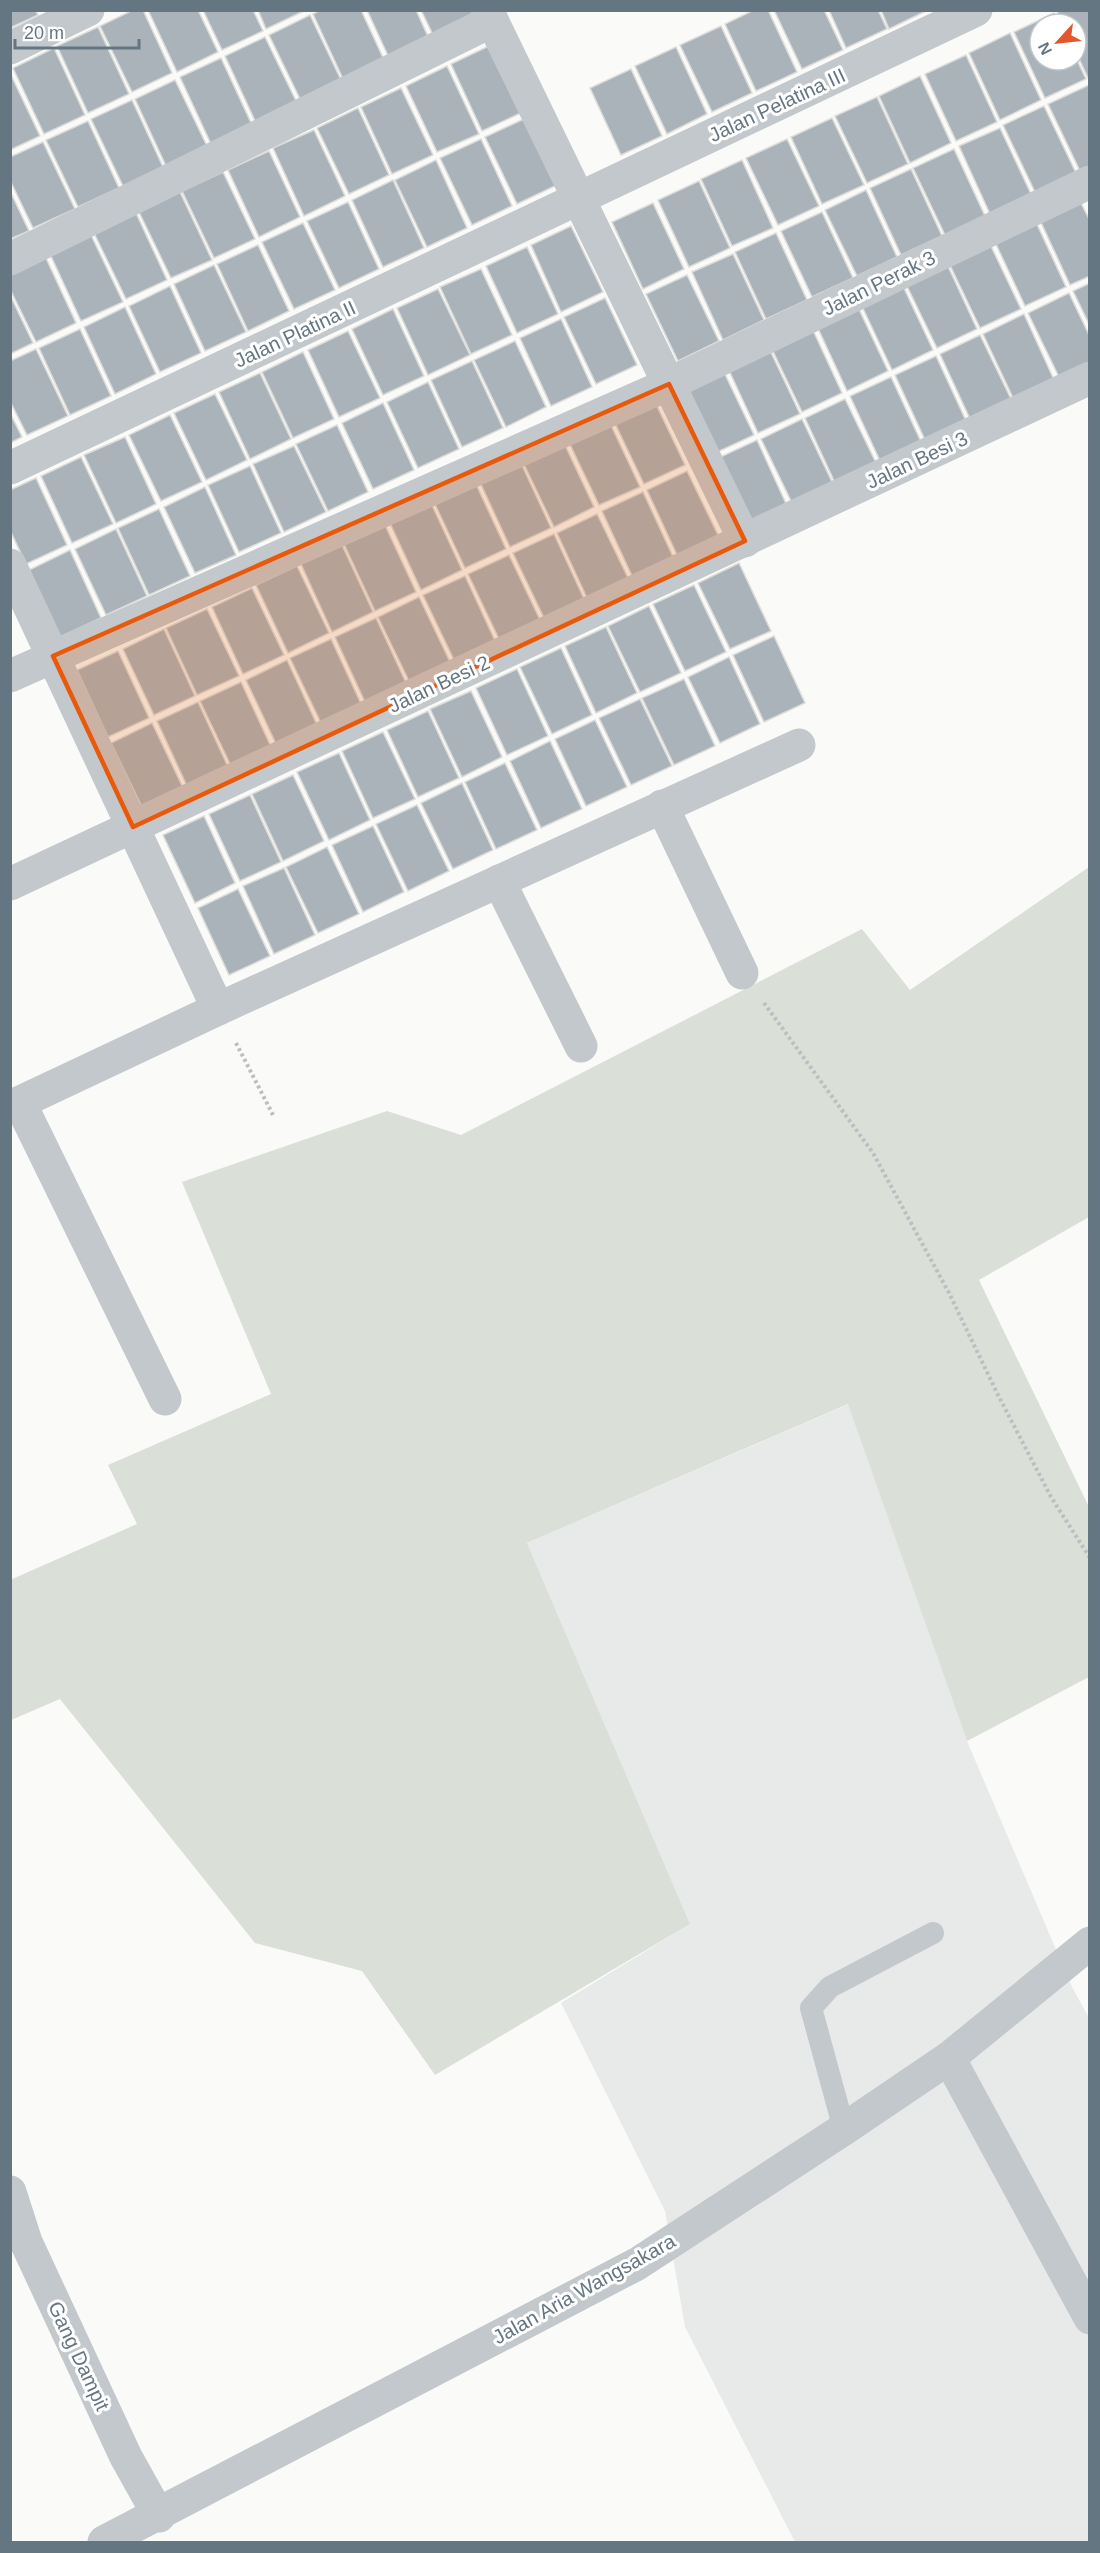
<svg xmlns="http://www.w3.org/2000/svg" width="1100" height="2553" viewBox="0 0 1100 2553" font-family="Helvetica,sans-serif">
<rect width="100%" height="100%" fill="#fafaf8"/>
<path fill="#e8e9e9" d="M 849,1404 L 967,1741 L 1072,1987 L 1089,2018 L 1089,2542 L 795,2542 L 685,2327 L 665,2211 L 561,2003 L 690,1924 L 527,1543 Z"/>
<path fill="#dadfd7" d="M 1089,867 L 1089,1217 L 979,1280 L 1089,1507 L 1089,1677 L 967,1741 L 848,1404 L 527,1543 L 690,1924 L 435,2075 L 362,1971 L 255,1943 L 60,1699 L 11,1720 L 10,1580 L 137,1524 L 108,1465 L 271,1394 L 182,1182 L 387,1111 L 461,1135 L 862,929 L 910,990 Z"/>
<g fill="#aab3b9" stroke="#dcdcda" stroke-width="1.5">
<path d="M 10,10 L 35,10 L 38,15 L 10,28 Z"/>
<path d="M 133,10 L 143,10 L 172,73 L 132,92 L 100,26 Z"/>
<path d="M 148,10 L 198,10 L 218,52 L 177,72 Z"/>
<path d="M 203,10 L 253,10 L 263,31 L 222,50 Z"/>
<path d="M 258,10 L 306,10 L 266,29 Z"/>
<path d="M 321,10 L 361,10 L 385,62 L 344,81 L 313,14 Z"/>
<path d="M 367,10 L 416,10 L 430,41 L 390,60 Z"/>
<path d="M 421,10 L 471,10 L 475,20 L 435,39 Z"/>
<path d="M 754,10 L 768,10 L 797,72 L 756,91 L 725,24 Z"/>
<path d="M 774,10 L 824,10 L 843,50 L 802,69 Z"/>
<path d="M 829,10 L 878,10 L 887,29 L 846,48 Z"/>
<path d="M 881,10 L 928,10 L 889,29 Z"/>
<path d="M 1090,10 L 1090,77 L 1088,78 L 1076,52 L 1076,24 L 1063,24 L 1057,11 Z"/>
<path d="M 1054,13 L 1060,24 L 1040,24 L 1040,60 L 1076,60 L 1076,58 L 1086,79 L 1045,98 L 1014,32 Z"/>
<path d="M 310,15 L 342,82 L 301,101 L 269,35 Z"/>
<path d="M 721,26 L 752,93 L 712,112 L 680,45 Z"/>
<path d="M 98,27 L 129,94 L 88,113 L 57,46 Z"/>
<path d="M 1010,33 L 1041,100 L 1000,120 L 969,53 Z"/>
<path d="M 265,37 L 297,103 L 256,123 L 225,56 Z"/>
<path d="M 491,45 L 523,112 L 482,131 L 451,64 Z"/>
<path d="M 676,47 L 707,114 L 667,134 L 635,66 Z"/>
<path d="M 54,48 L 85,115 L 44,134 L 13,68 Z"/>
<path d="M 966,55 L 997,122 L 956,141 L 925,74 Z"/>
<path d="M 221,58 L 252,125 L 211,144 L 180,77 Z"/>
<path d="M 447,66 L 479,134 L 437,152 L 406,86 Z"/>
<path d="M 631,69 L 662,136 L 621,155 L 590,88 Z"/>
<path d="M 10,73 L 40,136 L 10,150 Z"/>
<path d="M 920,76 L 951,143 L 910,163 L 879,96 Z"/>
<path d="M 175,80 L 207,146 L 166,166 L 135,99 Z"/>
<path d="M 1089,85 L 1090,167 L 1080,171 L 1048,104 Z"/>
<path d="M 401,88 L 433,155 L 392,174 L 361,107 Z"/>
<path d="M 877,97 L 908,164 L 867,183 L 835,116 Z"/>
<path d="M 132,100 L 163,167 L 123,186 L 91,119 Z"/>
<path d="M 1044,106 L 1076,173 L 1035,192 L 1003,125 Z"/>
<path d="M 358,108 L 389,175 L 349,194 L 317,128 Z"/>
<path d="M 526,118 L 557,185 L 517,204 L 485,137 Z"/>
<path d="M 832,118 L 864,185 L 822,204 L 791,137 Z"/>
<path d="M 88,121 L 119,188 L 78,207 L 46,140 Z"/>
<path d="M 1000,128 L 1031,194 L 990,214 L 959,146 Z"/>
<path d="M 314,130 L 345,196 L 304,216 L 273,148 Z"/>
<path d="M 481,139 L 512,206 L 472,225 L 440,158 Z"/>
<path d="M 787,139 L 819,206 L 778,225 L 746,158 Z"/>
<path d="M 43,142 L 75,209 L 33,228 L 10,180 L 10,157 Z"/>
<path d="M 954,149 L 985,216 L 945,235 L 913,168 Z"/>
<path d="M 269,151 L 300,217 L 259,237 L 228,170 Z"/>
<path d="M 436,160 L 467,228 L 427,247 L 395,180 Z"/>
<path d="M 742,160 L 773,228 L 732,246 L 701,179 Z"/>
<path d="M 911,169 L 942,236 L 901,255 L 870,188 Z"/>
<path d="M 223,172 L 255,239 L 214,258 L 182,191 Z"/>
<path d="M 393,180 L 424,248 L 383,267 L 352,200 Z"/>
<path d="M 699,181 L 730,248 L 689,267 L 658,200 Z"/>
<path d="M 866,190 L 897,257 L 857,276 L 825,210 Z"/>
<path d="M 10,191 L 29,231 L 10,239 Z"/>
<path d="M 180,192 L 212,260 L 171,278 L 139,212 Z"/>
<path d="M 1079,199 L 1090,221 L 1090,276 L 1070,285 L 1039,218 Z"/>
<path d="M 348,202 L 379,269 L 339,288 L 307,221 Z"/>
<path d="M 653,203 L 684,269 L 643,289 L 612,222 Z"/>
<path d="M 822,212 L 853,278 L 812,297 L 781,231 Z"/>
<path d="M 136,213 L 167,280 L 126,299 L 94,233 Z"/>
<path d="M 1035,220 L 1066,287 L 1025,306 L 994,240 Z"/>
<path d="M 303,223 L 335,290 L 294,309 L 262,242 Z"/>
<path d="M 571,226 L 603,292 L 561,312 L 531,245 Z"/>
<path d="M 776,233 L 807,300 L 766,319 L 735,252 Z"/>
<path d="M 91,235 L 123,302 L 81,321 L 50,254 Z"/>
<path d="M 989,242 L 1021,309 L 980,328 L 948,261 Z"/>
<path d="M 258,245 L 289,311 L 248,331 L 217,264 Z"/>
<path d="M 527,247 L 558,314 L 517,333 L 486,266 Z"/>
<path d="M 733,254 L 764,320 L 723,340 L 692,272 Z"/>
<path d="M 45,256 L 76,323 L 36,342 L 10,289 L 10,273 Z"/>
<path d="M 946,262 L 977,329 L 937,348 L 905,282 Z"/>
<path d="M 214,265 L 246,332 L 205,351 L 174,284 Z"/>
<path d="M 481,269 L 512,335 L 471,354 L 440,287 Z"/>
<path d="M 687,275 L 719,341 L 678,361 L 646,294 Z"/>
<path d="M 1090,283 L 1090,326 L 1073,291 Z"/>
<path d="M 902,284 L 933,350 L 892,370 L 860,302 Z"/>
<path d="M 170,286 L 201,353 L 160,372 L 129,306 Z"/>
<path d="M 438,289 L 470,355 L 428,375 L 397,308 Z"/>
<path d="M 1069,293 L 1090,337 L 1090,365 L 1060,379 L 1028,313 Z"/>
<path d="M 10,295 L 33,343 L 10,354 Z"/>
<path d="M 605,298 L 637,365 L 596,384 L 564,317 Z"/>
<path d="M 857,305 L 888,371 L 847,391 L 816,324 Z"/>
<path d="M 125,307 L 156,374 L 115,394 L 84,327 Z"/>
<path d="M 393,309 L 424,376 L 383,395 L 352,329 Z"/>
<path d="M 1024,314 L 1055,382 L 1014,400 L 983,334 Z"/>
<path d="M 561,319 L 592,387 L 551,406 L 520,338 Z"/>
<path d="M 811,326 L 842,393 L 802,412 L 770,345 Z"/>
<path d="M 80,329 L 111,396 L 70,415 L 39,348 Z"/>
<path d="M 348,331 L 380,398 L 339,417 L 308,350 Z"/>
<path d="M 980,335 L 1012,401 L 971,421 L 940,354 Z"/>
<path d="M 515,341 L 546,407 L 506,427 L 474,360 Z"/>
<path d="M 768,346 L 800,414 L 758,433 L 727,366 Z"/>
<path d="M 36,349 L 68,416 L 27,435 L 10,401 L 10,361 Z"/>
<path d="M 303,352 L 334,419 L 293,438 L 262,372 Z"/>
<path d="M 936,356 L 967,423 L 926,442 L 895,375 Z"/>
<path d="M 472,361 L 503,428 L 462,447 L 431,380 Z"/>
<path d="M 722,368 L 754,435 L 713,454 L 682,387 Z"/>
<path d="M 260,373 L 291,439 L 250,459 L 219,392 Z"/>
<path d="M 891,377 L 922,444 L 881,463 L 850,396 Z"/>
<path d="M 428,382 L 459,449 L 418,468 L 387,402 Z"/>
<path d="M 215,394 L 247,460 L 206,480 L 174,413 Z"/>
<path d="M 653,398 L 685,465 L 644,484 L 612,417 Z"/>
<path d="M 845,399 L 877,465 L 836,485 L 805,418 Z"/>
<path d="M 383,403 L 414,470 L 373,489 L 342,423 Z"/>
<path d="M 10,413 L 22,437 L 10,443 Z"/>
<path d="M 170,415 L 202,482 L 161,501 L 129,435 Z"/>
<path d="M 608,419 L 640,487 L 599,505 L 567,438 Z"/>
<path d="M 802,419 L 834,486 L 793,505 L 761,439 Z"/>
<path d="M 337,425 L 368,492 L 328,511 L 296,444 Z"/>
<path d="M 125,437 L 156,504 L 116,523 L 84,455 Z"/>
<path d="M 757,440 L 788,508 L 747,526 L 716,459 Z"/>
<path d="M 563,441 L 594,507 L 554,527 L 522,460 Z"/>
<path d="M 294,446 L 326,512 L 284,532 L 253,464 Z"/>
<path d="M 81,457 L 113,524 L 72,543 L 41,476 Z"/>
<path d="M 520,461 L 551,528 L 510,547 L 479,480 Z"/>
<path d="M 250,466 L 281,533 L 239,552 L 208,485 Z"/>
<path d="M 687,471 L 719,537 L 678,557 L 647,490 Z"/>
<path d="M 36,478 L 67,545 L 26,564 L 10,530 L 10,490 Z"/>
<path d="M 475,482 L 506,549 L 465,568 L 434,502 Z"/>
<path d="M 205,487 L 236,555 L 195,573 L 164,507 Z"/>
<path d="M 643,492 L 674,559 L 633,578 L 602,511 Z"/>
<path d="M 431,503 L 462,570 L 421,590 L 390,523 Z"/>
<path d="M 159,509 L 190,576 L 149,595 L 118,528 Z"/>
<path d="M 597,514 L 629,580 L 588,600 L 557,533 Z"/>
<path d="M 385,525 L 416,592 L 375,611 L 344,544 Z"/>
<path d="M 116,529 L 147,596 L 106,615 L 75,549 Z"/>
<path d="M 554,534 L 585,601 L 545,620 L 513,553 Z"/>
<path d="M 342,545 L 373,612 L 332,632 L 301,564 Z"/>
<path d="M 70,550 L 101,618 L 60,637 L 29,570 Z"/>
<path d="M 509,555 L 541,622 L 500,641 L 468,574 Z"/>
<path d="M 739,563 L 771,631 L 730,649 L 698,583 Z"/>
<path d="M 297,566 L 329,633 L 288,653 L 256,585 Z"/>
<path d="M 465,576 L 496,643 L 455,662 L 423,595 Z"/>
<path d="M 694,585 L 726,652 L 685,671 L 653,604 Z"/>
<path d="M 252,588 L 284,655 L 243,674 L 212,607 Z"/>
<path d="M 419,597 L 451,664 L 410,683 L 378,617 Z"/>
<path d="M 649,606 L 681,673 L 640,692 L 608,626 Z"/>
<path d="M 207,609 L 239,676 L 197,695 L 166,628 Z"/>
<path d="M 376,618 L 407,685 L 366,704 L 335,637 Z"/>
<path d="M 606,627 L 637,693 L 596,713 L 565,646 Z"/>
<path d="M 164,629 L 195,696 L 154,715 L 123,649 Z"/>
<path d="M 774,636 L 805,703 L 764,722 L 733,655 Z"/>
<path d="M 331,639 L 362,706 L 322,725 L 290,658 Z"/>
<path d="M 561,648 L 592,715 L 552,734 L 520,667 Z"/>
<path d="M 118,651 L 149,718 L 108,737 L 77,670 Z"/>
<path d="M 729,657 L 760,724 L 720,743 L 688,677 Z"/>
<path d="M 287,660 L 318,727 L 277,746 L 246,680 Z"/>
<path d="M 517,669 L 548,736 L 507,755 L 476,688 Z"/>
<path d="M 684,679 L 715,746 L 674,765 L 642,698 Z"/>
<path d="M 241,682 L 272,749 L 232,768 L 200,701 Z"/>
<path d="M 471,691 L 502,757 L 462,777 L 430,709 Z"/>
<path d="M 640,699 L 672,766 L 631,785 L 599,718 Z"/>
<path d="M 198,702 L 229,769 L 188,788 L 157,721 Z"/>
<path d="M 428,711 L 459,778 L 418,797 L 387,730 Z"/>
<path d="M 595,720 L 627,787 L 586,806 L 555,739 Z"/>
<path d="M 152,723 L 184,790 L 143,809 L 111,743 Z"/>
<path d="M 383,732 L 415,799 L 373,818 L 342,751 Z"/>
<path d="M 550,741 L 582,809 L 541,828 L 510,761 Z"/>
<path d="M 339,753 L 370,820 L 329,840 L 297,772 Z"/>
<path d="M 505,763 L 537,830 L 496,849 L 465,782 Z"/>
<path d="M 293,775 L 324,841 L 283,861 L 252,794 Z"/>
<path d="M 462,783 L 493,850 L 453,869 L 421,803 Z"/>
<path d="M 250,795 L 281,862 L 240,881 L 209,814 Z"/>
<path d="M 417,805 L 449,871 L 408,891 L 376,824 Z"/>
<path d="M 204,816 L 235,883 L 195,903 L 163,835 Z"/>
<path d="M 373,826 L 404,892 L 363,912 L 332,845 Z"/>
<path d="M 327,847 L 359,914 L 318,933 L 286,867 Z"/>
<path d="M 284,868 L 315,935 L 274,954 L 243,886 Z"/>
<path d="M 238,889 L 270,956 L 229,975 L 198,908 Z"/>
</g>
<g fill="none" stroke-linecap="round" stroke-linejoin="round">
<g stroke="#bbbfc2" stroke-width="4" stroke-dasharray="3 3" stroke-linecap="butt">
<path d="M 764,1003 L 873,1153 L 949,1293 L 998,1395 L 1051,1497 L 1090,1558"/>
<path d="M 236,1043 L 273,1115"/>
</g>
<path stroke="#c3c8cc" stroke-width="22" d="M 844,2129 L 811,2008 L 830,1987 L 933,1933"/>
<g stroke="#c3c8cc" stroke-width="33">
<path d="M 487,10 L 745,541"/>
<path d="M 10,48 L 88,10"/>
<path d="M 10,259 L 492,21"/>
<path d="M 10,468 L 976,10"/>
<path d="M 10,565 L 218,1009"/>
<path d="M 10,676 L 669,384 L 1090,182"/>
<path d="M 662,806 L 742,973"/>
<path d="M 499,881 L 581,1046"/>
<path d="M 10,884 L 1090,378"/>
<path d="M 20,1103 L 165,1399"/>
<path d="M 10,1107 L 218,1009 L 799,745"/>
<path d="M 949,2058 L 1090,2318"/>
<path d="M 10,2192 L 26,2242 L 126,2457 L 159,2516"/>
</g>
<path stroke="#c3c8cc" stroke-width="33" d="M 104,2542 L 637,2264 L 844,2129 L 949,2058 L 1090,1943"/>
</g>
<path fill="#e8590c" fill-opacity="0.2" stroke="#e8590c" stroke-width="4.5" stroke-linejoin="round" d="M 669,384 L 745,541 L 133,827 L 53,656 Z"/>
<g text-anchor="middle" stroke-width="6" stroke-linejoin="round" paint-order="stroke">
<g font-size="20" fill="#657683" stroke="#fff">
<text transform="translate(777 105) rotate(-25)" y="7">Jalan Pelatina III</text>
<text transform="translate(879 283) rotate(-26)" y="7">Jalan Perak 3</text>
<text transform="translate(295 334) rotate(-25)" y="7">Jalan Platina II</text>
<text transform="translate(917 460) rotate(-25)" y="7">Jalan Besi 3</text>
<text transform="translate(439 684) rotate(-25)" y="7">Jalan Besi 2</text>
<text transform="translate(584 2289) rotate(-29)" y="7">Jalan Aria Wangsakara</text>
<text transform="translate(79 2356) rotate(65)" y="7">Gang Dampit</text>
</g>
</g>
<rect width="1100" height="2553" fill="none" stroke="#657683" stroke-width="24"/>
<g transform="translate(1058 42) rotate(243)"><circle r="28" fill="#ffffff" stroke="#c1c8cd" stroke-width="1.5"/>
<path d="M0-4.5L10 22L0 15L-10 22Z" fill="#e4572e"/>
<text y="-9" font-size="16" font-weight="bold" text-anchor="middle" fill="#657683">N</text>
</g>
<path d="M15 39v9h124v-9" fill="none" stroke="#657683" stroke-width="3"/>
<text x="24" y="39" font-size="18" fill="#657683" stroke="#ffffff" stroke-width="4.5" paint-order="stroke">20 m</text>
</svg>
